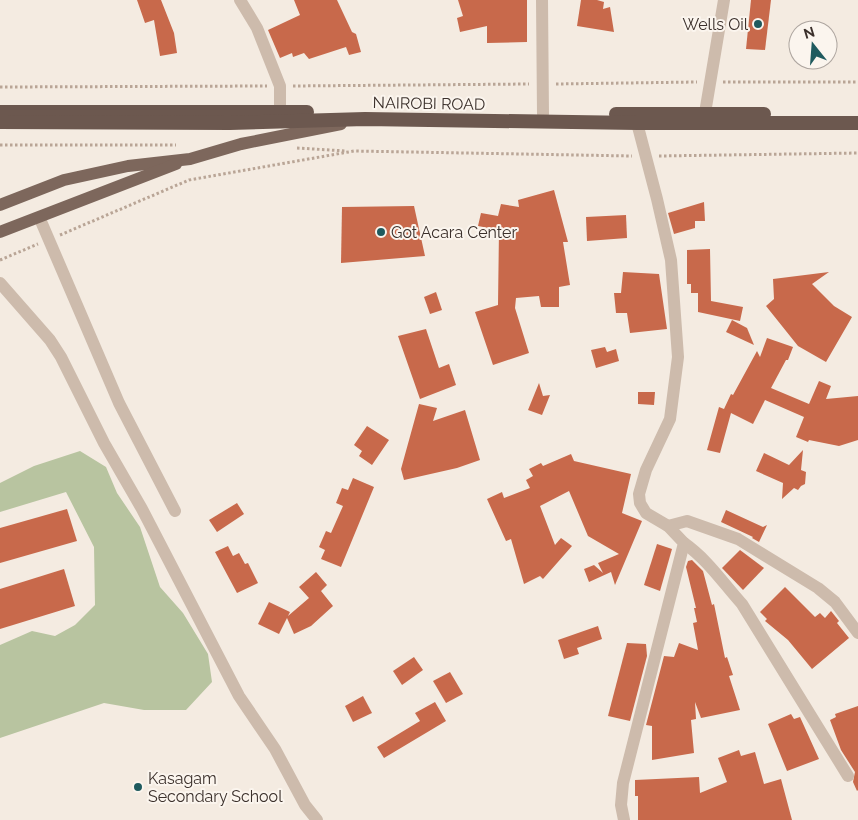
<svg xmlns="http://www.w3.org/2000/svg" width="858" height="820" viewBox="0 0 858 820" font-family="Raleway,sans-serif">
<rect width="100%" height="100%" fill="#f4ebe1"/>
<path fill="#b8c4a0" d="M 80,451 L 106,467 L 117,493 L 140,527 L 160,587 L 183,613 L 208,654 L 212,682 L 186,710 L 144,710 L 104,703 L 0,738 L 0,645 L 32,631 L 55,636 L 75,625 L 95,605 L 94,547 L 66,492 L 0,512 L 0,483 L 34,466 Z"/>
<g fill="#c8694b">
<path d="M 137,0 L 161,0 L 174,33 L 177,53 L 160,56 L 154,20 L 145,23 Z"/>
<path d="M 294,0 L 337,0 L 352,32 L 356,34 L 361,52 L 349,55 L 346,47 L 309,59 L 304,53 L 293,57 L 292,53 L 280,58 L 268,30 L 300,15 Z"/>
<path d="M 458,0 L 527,0 L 527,42 L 487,43 L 487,26 L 460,32 L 457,18 L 463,16 Z"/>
<path d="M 581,0 L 597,0 L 604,2 L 603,9 L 610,7 L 614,32 L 577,26 Z"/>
<path d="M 751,0 L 771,0 L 765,50 L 746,49 Z"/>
<path d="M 554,190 L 568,242 L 563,242 L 570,285 L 559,287 L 559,307 L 541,307 L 539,296 L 516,298 L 515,308 L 529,353 L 493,365 L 475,312 L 498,305 L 499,230 L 478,226 L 481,213 L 498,216 L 501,204 L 519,207 L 518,200 Z"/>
<path d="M 704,202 L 705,221 L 695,221 L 695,228 L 674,234 L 668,213 Z"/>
<path d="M 414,206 L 425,256 L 341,263 L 342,207 Z"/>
<path d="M 626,215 L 627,238 L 587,241 L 586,217 Z"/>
<path d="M 710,249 L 711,301 L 743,307 L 740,321 L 698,312 L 698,293 L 691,293 L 691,284 L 687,284 L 687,250 Z"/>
<path d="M 623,272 L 659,274 L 667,329 L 630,333 L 627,313 L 616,313 L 614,293 L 621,293 Z"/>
<path d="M 829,272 L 812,284 L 834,306 L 852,317 L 826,362 L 798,346 L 766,306 L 774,299 L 773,279 Z"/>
<path d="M 436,292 L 442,310 L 430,314 L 424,297 Z"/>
<path d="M 732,320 L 747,328 L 754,345 L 726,332 Z"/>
<path d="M 426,329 L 439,368 L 449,364 L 456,385 L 420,399 L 398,336 Z"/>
<path d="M 767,338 L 793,347 L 788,360 L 786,360 L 771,388 L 809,404 L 819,381 L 831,386 L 826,399 L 858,396 L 858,440 L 839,446 L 809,440 L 808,442 L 796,437 L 804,417 L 765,400 L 753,424 L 731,413 L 720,453 L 707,450 L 719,407 L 724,409 L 731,394 L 733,395 L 757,351 L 760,357 Z"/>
<path d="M 605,347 L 607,352 L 616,349 L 619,361 L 596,368 L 591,350 Z"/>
<path d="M 539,383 L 543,396 L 550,395 L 542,415 L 528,410 Z"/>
<path d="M 638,392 L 655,392 L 654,405 L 638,404 Z"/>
<path d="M 419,404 L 437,408 L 433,421 L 465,410 L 480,460 L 457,468 L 404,480 L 401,469 Z"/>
<path d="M 367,426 L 389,440 L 372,465 L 359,456 L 362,451 L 354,445 Z"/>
<path d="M 803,450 L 801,470 L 806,472 L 805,484 L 801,486 L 798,490 L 794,488 L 782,499 L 783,483 L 756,471 L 764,453 L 789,465 Z"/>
<path d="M 571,454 L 574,461 L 631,474 L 622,513 L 642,521 L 615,585 L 611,572 L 589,582 L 584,569 L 594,565 L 603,573 L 598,563 L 619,554 L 588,536 L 569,491 L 540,506 L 555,545 L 561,538 L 572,546 L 543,579 L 540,576 L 524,584 L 511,539 L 506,541 L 487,499 L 502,492 L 504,498 L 530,488 L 526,480 L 533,476 L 529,469 L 541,463 L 543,466 Z"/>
<path d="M 353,478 L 374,487 L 341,567 L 321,559 L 325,550 L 319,547 L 326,531 L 331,533 L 343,506 L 336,503 L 342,488 L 348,490 Z"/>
<path d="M 237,503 L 244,514 L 217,532 L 209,520 Z"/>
<path d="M 67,509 L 77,541 L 0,563 L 0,528 Z"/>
<path d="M 726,510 L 763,527 L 767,525 L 759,542 L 752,538 L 753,537 L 721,522 Z"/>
<path d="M 657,544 L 672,549 L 660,591 L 644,585 Z"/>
<path d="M 228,546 L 233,556 L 239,553 L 245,564 L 248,563 L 258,583 L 237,593 L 215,552 Z"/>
<path d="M 740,550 L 764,568 L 743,590 L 722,568 Z"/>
<path d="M 692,560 L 703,571 L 712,605 L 714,604 L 725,658 L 727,657 L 733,675 L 729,676 L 740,710 L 701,718 L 695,702 L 696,719 L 691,720 L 694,753 L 652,760 L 652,726 L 646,725 L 664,656 L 674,657 L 679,643 L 698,650 L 693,623 L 697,622 L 694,608 L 696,608 L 686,567 L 688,561 Z"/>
<path d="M 64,569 L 75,606 L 0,629 L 0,589 Z"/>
<path d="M 316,572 L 327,585 L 321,591 L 333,606 L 311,626 L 294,634 L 287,618 L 279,634 L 258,624 L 269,602 L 290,612 L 288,616 L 309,598 L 299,587 Z"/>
<path d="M 785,587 L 815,617 L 820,613 L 825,618 L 831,611 L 839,621 L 837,623 L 849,638 L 812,669 L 788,640 L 765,621 L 767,619 L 760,612 Z"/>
<path d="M 598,626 L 602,639 L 577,648 L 579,654 L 564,659 L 558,640 Z"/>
<path d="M 627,643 L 646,644 L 647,656 L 630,721 L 608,716 Z"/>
<path d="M 414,657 L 423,670 L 402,685 L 393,671 Z"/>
<path d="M 450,672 L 463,694 L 446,703 L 433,681 Z"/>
<path d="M 363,696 L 372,713 L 353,722 L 345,706 Z"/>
<path d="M 435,702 L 446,721 L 384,758 L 377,747 L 420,721 L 415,713 Z"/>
<path d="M 858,706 L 858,790 L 857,791 L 853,782 L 855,772 L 841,750 L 830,720 L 836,717 L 835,714 Z"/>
<path d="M 791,714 L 794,719 L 800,717 L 819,759 L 787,771 L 768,724 Z"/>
<path d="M 739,750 L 741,756 L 755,752 L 764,784 L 781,779 L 792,820 L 638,820 L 638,796 L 635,796 L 635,780 L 699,777 L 700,793 L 727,782 L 718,758 Z"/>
</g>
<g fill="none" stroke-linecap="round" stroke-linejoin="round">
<g stroke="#b9a596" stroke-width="3" stroke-dasharray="2.5 2.5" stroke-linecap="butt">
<path d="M 723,82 L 858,82"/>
<path d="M 556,84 L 697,82"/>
<path d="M 293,86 L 529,84"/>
<path d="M 0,87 L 267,86"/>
<path d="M 0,145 L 176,145"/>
<path d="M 297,148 L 346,151"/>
<path d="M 659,156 L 858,153"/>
<path d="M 60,235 L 189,180 L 354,151 L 632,156"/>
<path d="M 0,260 L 38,244"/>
</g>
<g stroke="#cdbbac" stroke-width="12">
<path d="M 240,0 L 257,28 L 280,86 L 280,111"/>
<path d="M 542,0 L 543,114"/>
<path d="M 705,113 L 724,0"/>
<path d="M 40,219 L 119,403 L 175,511"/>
<path d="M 0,283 L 50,340 L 61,357 L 104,443 L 142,509 L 239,696 L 275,749 L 305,805 L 317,820"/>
<path d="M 668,526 L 687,521 L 738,539 L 818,588 L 835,602 L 858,633"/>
<path d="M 684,543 C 708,560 723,583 742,604 L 848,776"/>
<path d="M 624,820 L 621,805 L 623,783 L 684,543 L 668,526 L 646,513 L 640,503 L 639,494 L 646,470 L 670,419 L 678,357 L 671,260 L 657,199 L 637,123"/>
</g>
<g stroke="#7d675c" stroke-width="12">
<path d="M 0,205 L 64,180 L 128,166 L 190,159 L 241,144 L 341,124"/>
<path d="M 0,232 L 176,164"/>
</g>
<g stroke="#6c584f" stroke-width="14">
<path d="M 0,112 L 307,112"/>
<path d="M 616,114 L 764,114"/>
<path d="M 0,122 L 230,123 L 365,119 L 637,123 L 858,123"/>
</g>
</g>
<g fill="#1f5a5e" stroke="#fbf5ee" stroke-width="2">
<circle cx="758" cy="24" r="5"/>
<circle cx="381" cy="232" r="5"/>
<circle cx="138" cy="787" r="5"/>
</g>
<g text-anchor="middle" stroke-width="4" stroke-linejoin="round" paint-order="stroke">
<g font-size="16" fill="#3b302b" stroke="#fbf5ee" text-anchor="start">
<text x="748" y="30" text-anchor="end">Wells Oil</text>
<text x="391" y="238">Got Acara Center</text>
<text x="148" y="784">Kasagam<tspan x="148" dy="18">Secondary School</tspan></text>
</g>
<g font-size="16" fill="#3b302b" stroke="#fbf5ee">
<text transform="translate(429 103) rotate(1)" y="6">NAIROBI ROAD</text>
</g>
</g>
<g transform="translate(813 45) rotate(343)"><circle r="24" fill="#fbf5ee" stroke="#aea6a0"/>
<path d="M0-4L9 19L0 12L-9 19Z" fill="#1f5a5e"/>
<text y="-8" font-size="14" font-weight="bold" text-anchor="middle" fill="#3b302b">N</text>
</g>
</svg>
